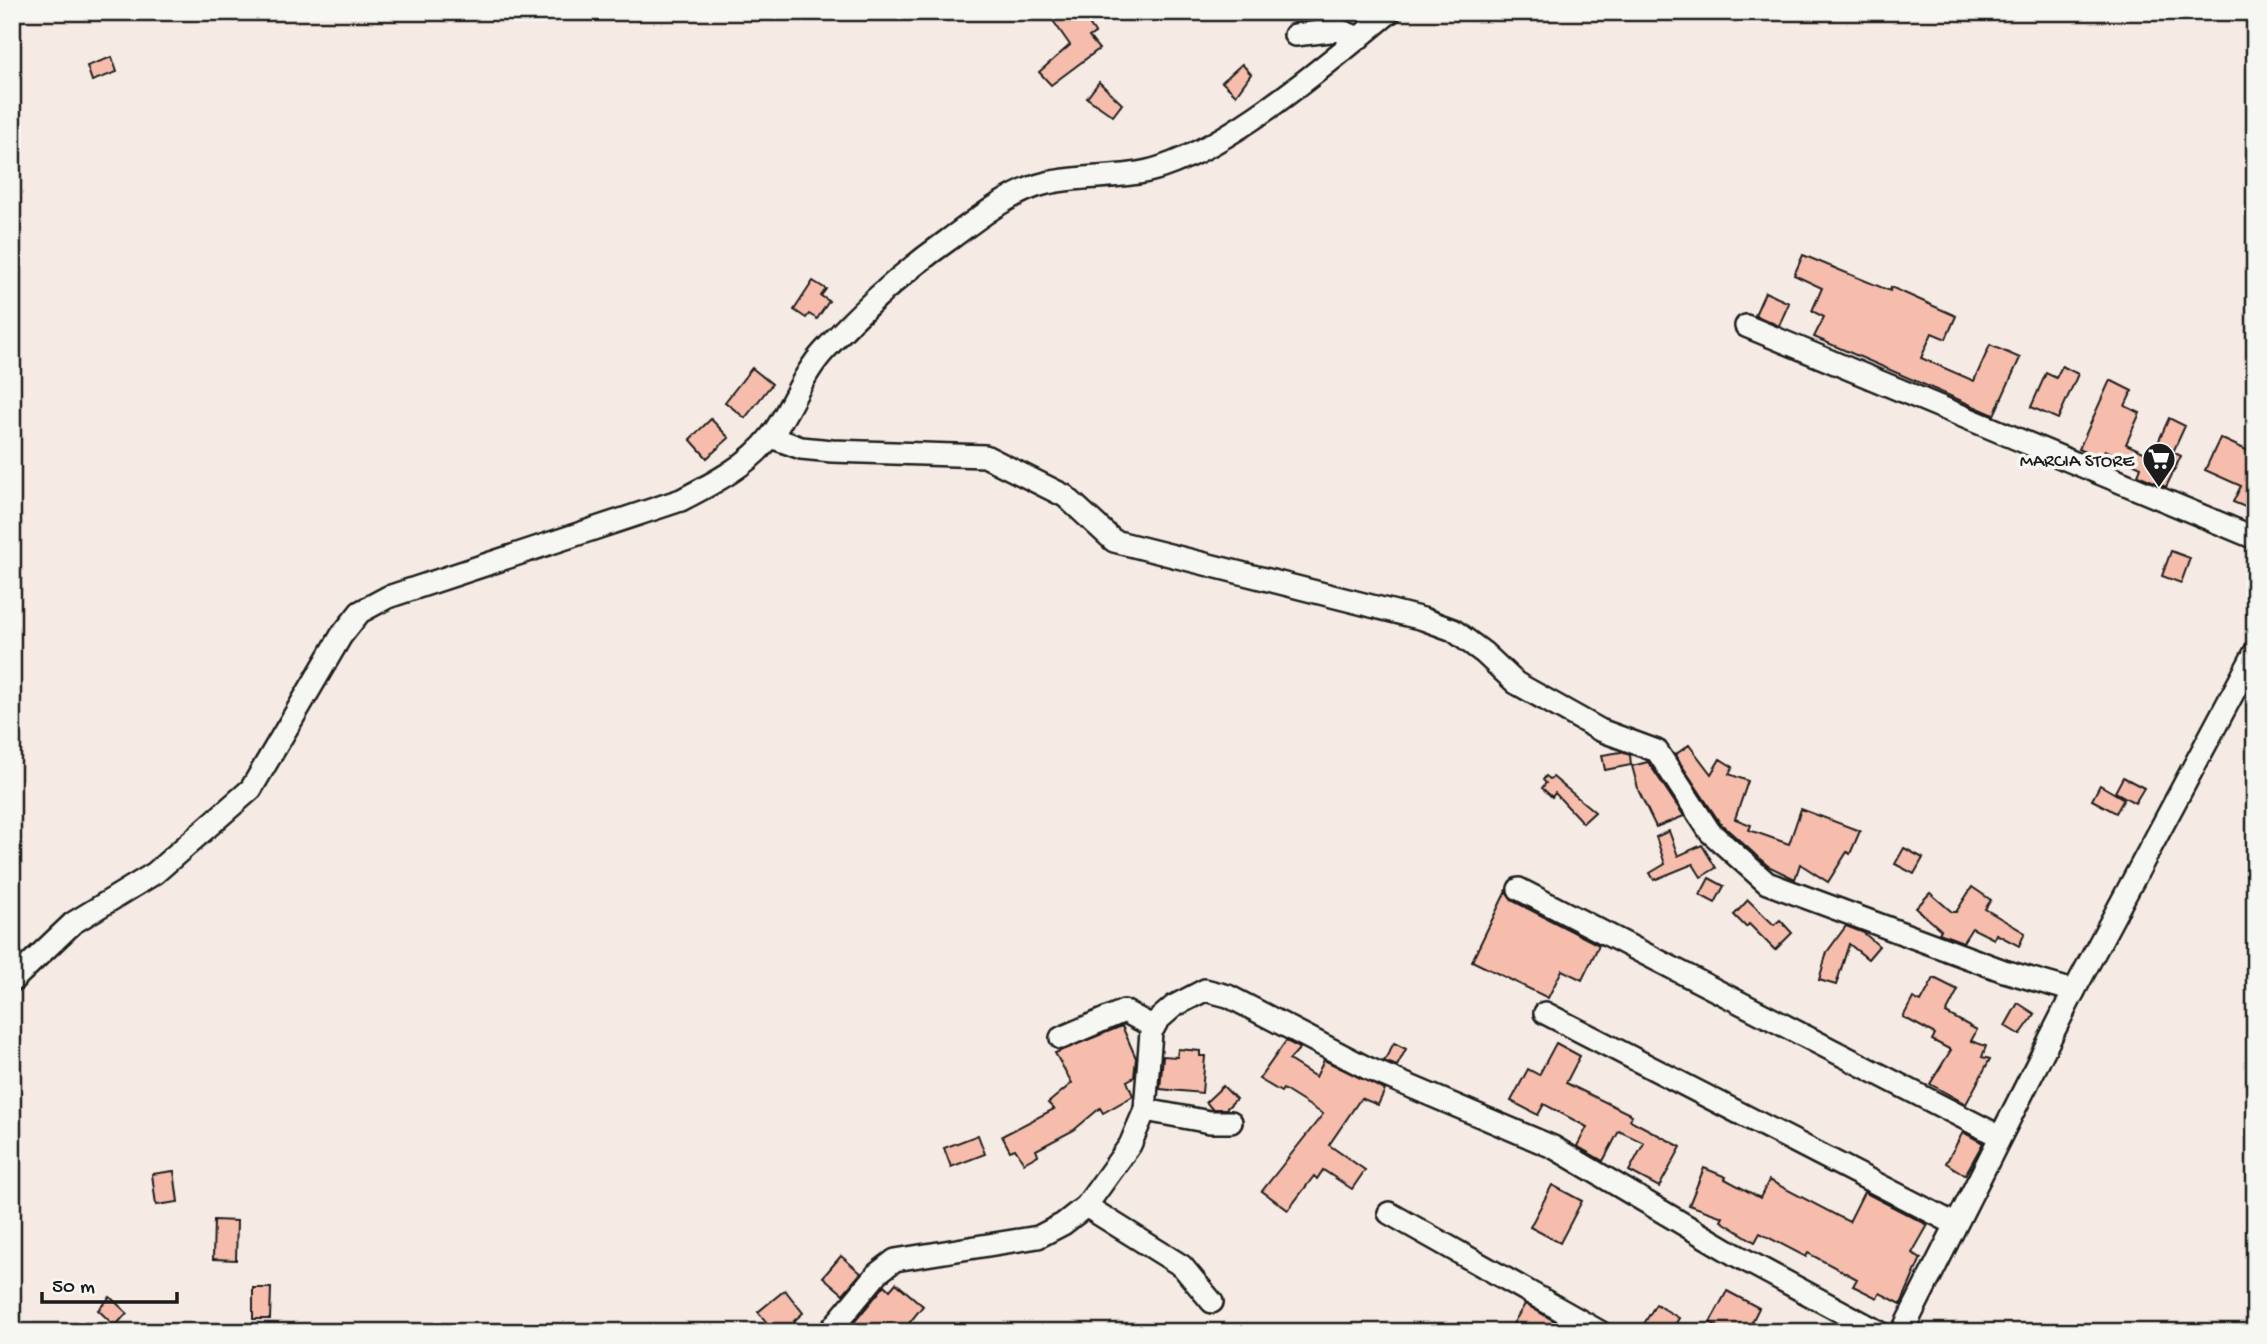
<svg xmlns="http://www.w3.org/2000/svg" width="2267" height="1344" viewBox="0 0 2267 1344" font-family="'Gochi Hand',sans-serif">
<rect width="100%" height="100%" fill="#f6ebe4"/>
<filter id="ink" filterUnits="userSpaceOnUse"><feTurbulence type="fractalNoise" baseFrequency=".0143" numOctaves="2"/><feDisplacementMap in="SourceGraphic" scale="14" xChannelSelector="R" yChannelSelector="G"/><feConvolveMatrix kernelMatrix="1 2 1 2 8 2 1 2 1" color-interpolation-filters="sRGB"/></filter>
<g filter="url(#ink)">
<g fill="#f6bdac" stroke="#1c1c1c" stroke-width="2">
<path d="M 1047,12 L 1064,12 L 1070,20 L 1080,12 L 1095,33 L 1089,37 L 1099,49 L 1051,85 L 1039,72 L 1070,45 Z"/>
<path d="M 112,57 L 117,72 L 92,81 L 87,66 Z"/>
<path d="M 1242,64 L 1251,74 L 1236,95 L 1222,82 Z"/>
<path d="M 1099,82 L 1122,104 L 1113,116 L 1087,98 Z"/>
<path d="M 1803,255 L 1890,291 L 1891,287 L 1956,316 L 1946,339 L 1932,333 L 1921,358 L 1974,381 L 1990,345 L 2020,358 L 1994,415 L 1814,337 L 1824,317 L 1812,311 L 1822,288 L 1794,275 Z"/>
<path d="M 813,281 L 826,289 L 821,296 L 829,301 L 817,319 L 809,314 L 806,318 L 794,310 Z"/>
<path d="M 1765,292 L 1789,303 L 1779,326 L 1755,315 Z"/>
<path d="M 2062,366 L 2078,374 L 2058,419 L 2031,407 L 2046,373 L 2056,378 Z"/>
<path d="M 752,368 L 772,384 L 745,418 L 725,402 Z"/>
<path d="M 2110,380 L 2132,391 L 2125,406 L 2140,413 L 2126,444 L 2152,456 L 2169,418 L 2185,426 L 2173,452 L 2181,456 L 2166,487 L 2138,475 L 2141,467 L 2105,450 L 2101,459 L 2079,449 Z"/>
<path d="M 711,419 L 729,438 L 707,458 L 690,439 Z"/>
<path d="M 2220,438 L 2255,454 L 2255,511 L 2233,502 L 2241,486 L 2205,470 Z"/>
<path d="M 2171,551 L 2190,558 L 2181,583 L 2162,576 Z"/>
<path d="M 1689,745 L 1711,774 L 1720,759 L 1733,767 L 1729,774 L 1748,781 L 1735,819 L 1751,825 L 1749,830 L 1789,844 L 1801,809 L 1860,831 L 1850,854 L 1847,852 L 1828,882 L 1800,864 L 1795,879 L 1768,866 L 1720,823 L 1675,755 Z"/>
<path d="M 1621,752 L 1630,755 L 1631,765 L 1605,770 L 1602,755 Z"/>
<path d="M 1648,762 L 1684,816 L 1656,827 L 1639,792 L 1632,766 Z"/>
<path d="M 1546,776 L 1550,779 L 1553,777 L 1595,812 L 1583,823 L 1555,793 L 1552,797 L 1542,788 L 1546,783 L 1543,780 Z"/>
<path d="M 2123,777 L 2144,788 L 2135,803 L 2115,792 Z"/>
<path d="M 2100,785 L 2124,799 L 2116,813 L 2092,800 Z"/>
<path d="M 1669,831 L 1678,856 L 1702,845 L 1716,868 L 1701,877 L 1693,864 L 1654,880 L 1650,873 L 1665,864 L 1656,837 Z"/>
<path d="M 1904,848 L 1923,858 L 1914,874 L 1895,864 Z"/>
<path d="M 1709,878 L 1724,886 L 1715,903 L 1700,895 Z"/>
<path d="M 1972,887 L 1991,900 L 1985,909 L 2025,933 L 2019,946 L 1996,934 L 1994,939 L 1972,928 L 1963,942 L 1939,933 L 1941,930 L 1916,908 L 1930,893 L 1952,912 L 1956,912 Z"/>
<path d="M 1506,891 L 1513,901 L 1599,945 L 1582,980 L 1562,970 L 1548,998 L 1472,961 Z"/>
<path d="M 1748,900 L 1774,925 L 1780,920 L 1792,933 L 1775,950 L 1749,924 L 1746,927 L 1734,915 Z"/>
<path d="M 1846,926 L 1864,933 L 1879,946 L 1868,959 L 1849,944 L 1836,985 L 1819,980 L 1827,952 Z"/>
<path d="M 1934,978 L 1958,990 L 1946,1013 L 1977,1030 L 1971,1041 L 1986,1046 L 1982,1057 L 1990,1059 L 1966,1104 L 1930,1084 L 1951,1050 L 1932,1040 L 1935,1034 L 1903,1017 L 1913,998 L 1921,1002 Z"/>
<path d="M 2018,1003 L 2035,1014 L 2020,1035 L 2005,1026 Z"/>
<path d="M 1122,1026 L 1136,1058 L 1134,1077 L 1127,1081 L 1133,1096 L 1103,1113 L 1100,1108 L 1074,1130 L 1036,1150 L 1038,1155 L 1024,1163 L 1015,1149 L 1010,1151 L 1002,1136 L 1054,1109 L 1048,1103 L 1072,1083 L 1055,1053 Z"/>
<path d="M 1286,1041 L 1300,1048 L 1289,1060 L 1316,1077 L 1324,1060 L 1385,1090 L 1378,1105 L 1361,1098 L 1329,1145 L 1365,1170 L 1352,1189 L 1323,1170 L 1317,1179 L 1314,1176 L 1288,1210 L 1262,1191 L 1323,1114 L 1283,1089 L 1281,1092 L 1259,1079 Z"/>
<path d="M 1394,1043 L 1406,1049 L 1397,1066 L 1384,1061 Z"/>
<path d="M 1556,1043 L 1580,1056 L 1566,1083 L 1632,1115 L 1630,1120 L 1681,1147 L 1659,1187 L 1629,1171 L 1644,1143 L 1619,1131 L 1603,1161 L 1577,1146 L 1587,1127 L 1544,1104 L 1538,1115 L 1511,1101 L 1528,1069 L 1539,1075 Z"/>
<path d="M 1178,1049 L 1200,1051 L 1200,1056 L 1205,1056 L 1202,1093 L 1160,1089 L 1163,1056 L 1177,1057 Z"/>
<path d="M 1223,1086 L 1236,1099 L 1226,1109 L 1212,1109 L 1206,1102 Z"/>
<path d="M 1963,1132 L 1983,1143 L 1965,1175 L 1946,1163 Z"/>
<path d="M 978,1135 L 985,1154 L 951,1167 L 944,1148 Z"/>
<path d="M 1704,1168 L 1726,1177 L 1725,1179 L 1760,1198 L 1769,1180 L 1849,1222 L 1864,1192 L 1928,1225 L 1912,1253 L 1921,1258 L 1901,1304 L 1880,1293 L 1877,1298 L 1853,1286 L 1857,1279 L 1808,1253 L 1806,1257 L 1760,1233 L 1755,1242 L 1721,1221 L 1723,1217 L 1689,1205 Z"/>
<path d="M 174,1171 L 178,1202 L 156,1205 L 152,1174 Z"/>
<path d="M 1552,1185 L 1582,1201 L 1560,1243 L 1530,1227 Z"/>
<path d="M 214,1220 L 237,1221 L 236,1260 L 213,1259 Z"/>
<path d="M 841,1256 L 861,1273 L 843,1294 L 823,1277 Z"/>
<path d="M 896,1283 L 923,1306 L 902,1332 L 846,1332 L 885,1285 L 890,1290 Z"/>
<path d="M 253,1288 L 271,1288 L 270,1319 L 253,1319 Z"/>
<path d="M 785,1290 L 803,1313 L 794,1321 L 809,1332 L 762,1332 L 768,1324 L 758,1312 Z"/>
<path d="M 1727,1291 L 1759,1308 L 1747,1332 L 1728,1332 L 1710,1322 Z"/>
<path d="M 110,1297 L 127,1313 L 115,1326 L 98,1310 Z"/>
<path d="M 1525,1304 L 1561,1325 L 1557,1332 L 1508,1332 Z"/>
<path d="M 1656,1304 L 1679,1318 L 1671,1332 L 1639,1332 Z"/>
</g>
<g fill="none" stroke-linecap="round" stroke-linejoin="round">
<defs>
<g id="minor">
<path d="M 1295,35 L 1339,30 L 1359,38"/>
<path d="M 1746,326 L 2255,538"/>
<path d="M 771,437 L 801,448 L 832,451 L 985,456 L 1065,496 L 1114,541 L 1423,619 L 1453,630 L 1484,653 L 1516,683 L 1600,730 L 1657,751 L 1710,832 L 1767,883 L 2004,971 L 2074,991"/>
<path d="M 1519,889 L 1999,1136"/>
<path d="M 12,981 L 73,923 L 155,873 L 251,789 L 341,636 L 360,612 L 388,597 L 681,500 C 712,484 749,465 771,436 C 791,410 801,376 824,351 C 860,311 903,272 947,241 C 976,220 1011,191 1047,183 C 1085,174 1125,180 1162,167 C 1238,141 1328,63 1390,12"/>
<path d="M 1545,1013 L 1955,1224"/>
<path d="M 1061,1038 L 1124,1011 L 1154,1027"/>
<path d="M 1145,1110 L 1210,1122 L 1231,1122"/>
<path d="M 1086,1206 L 1182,1266 L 1212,1302"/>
<path d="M 1389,1213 L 1600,1332"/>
<path d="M 829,1332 L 878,1273 L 895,1260 L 1038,1237 L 1063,1224 L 1086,1206 L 1130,1145 L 1145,1110 L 1151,1032 L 1158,1020 L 1174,1006 L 1205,990 L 1228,996 L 1367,1068 L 1553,1147 L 1734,1254 L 1879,1332"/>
<path d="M 1902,1332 L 2074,991 L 2255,652"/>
</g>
</defs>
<use href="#minor" stroke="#1c1c1c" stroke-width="26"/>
<use href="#minor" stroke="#f6f6f2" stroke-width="21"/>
</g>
</g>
<defs>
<symbol id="supermarket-pin" viewBox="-11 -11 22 30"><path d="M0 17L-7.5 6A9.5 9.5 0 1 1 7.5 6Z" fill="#1c1c1c" stroke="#f6f6f2"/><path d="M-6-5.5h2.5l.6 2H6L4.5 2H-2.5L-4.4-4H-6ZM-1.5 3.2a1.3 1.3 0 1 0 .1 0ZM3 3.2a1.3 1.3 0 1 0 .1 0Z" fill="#fff"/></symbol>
</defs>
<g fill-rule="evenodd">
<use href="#supermarket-pin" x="2140" y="440" width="38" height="52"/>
</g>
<g text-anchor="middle" stroke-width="7" stroke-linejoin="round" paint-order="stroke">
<g font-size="19" fill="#1c1c1c" stroke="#f6f6f2" text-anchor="end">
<text x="2134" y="466">MARCIA STORE</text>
</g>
</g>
<rect width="2267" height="1344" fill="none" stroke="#f6f6f2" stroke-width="42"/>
<rect x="21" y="21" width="2225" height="1302" fill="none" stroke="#1c1c1c" stroke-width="2.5" filter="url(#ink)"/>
<path d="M42 1292v10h135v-10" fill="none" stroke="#1c1c1c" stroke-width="3.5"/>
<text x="52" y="1292" font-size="21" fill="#1c1c1c" stroke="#f6f6f2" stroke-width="5" paint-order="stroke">50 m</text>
</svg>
